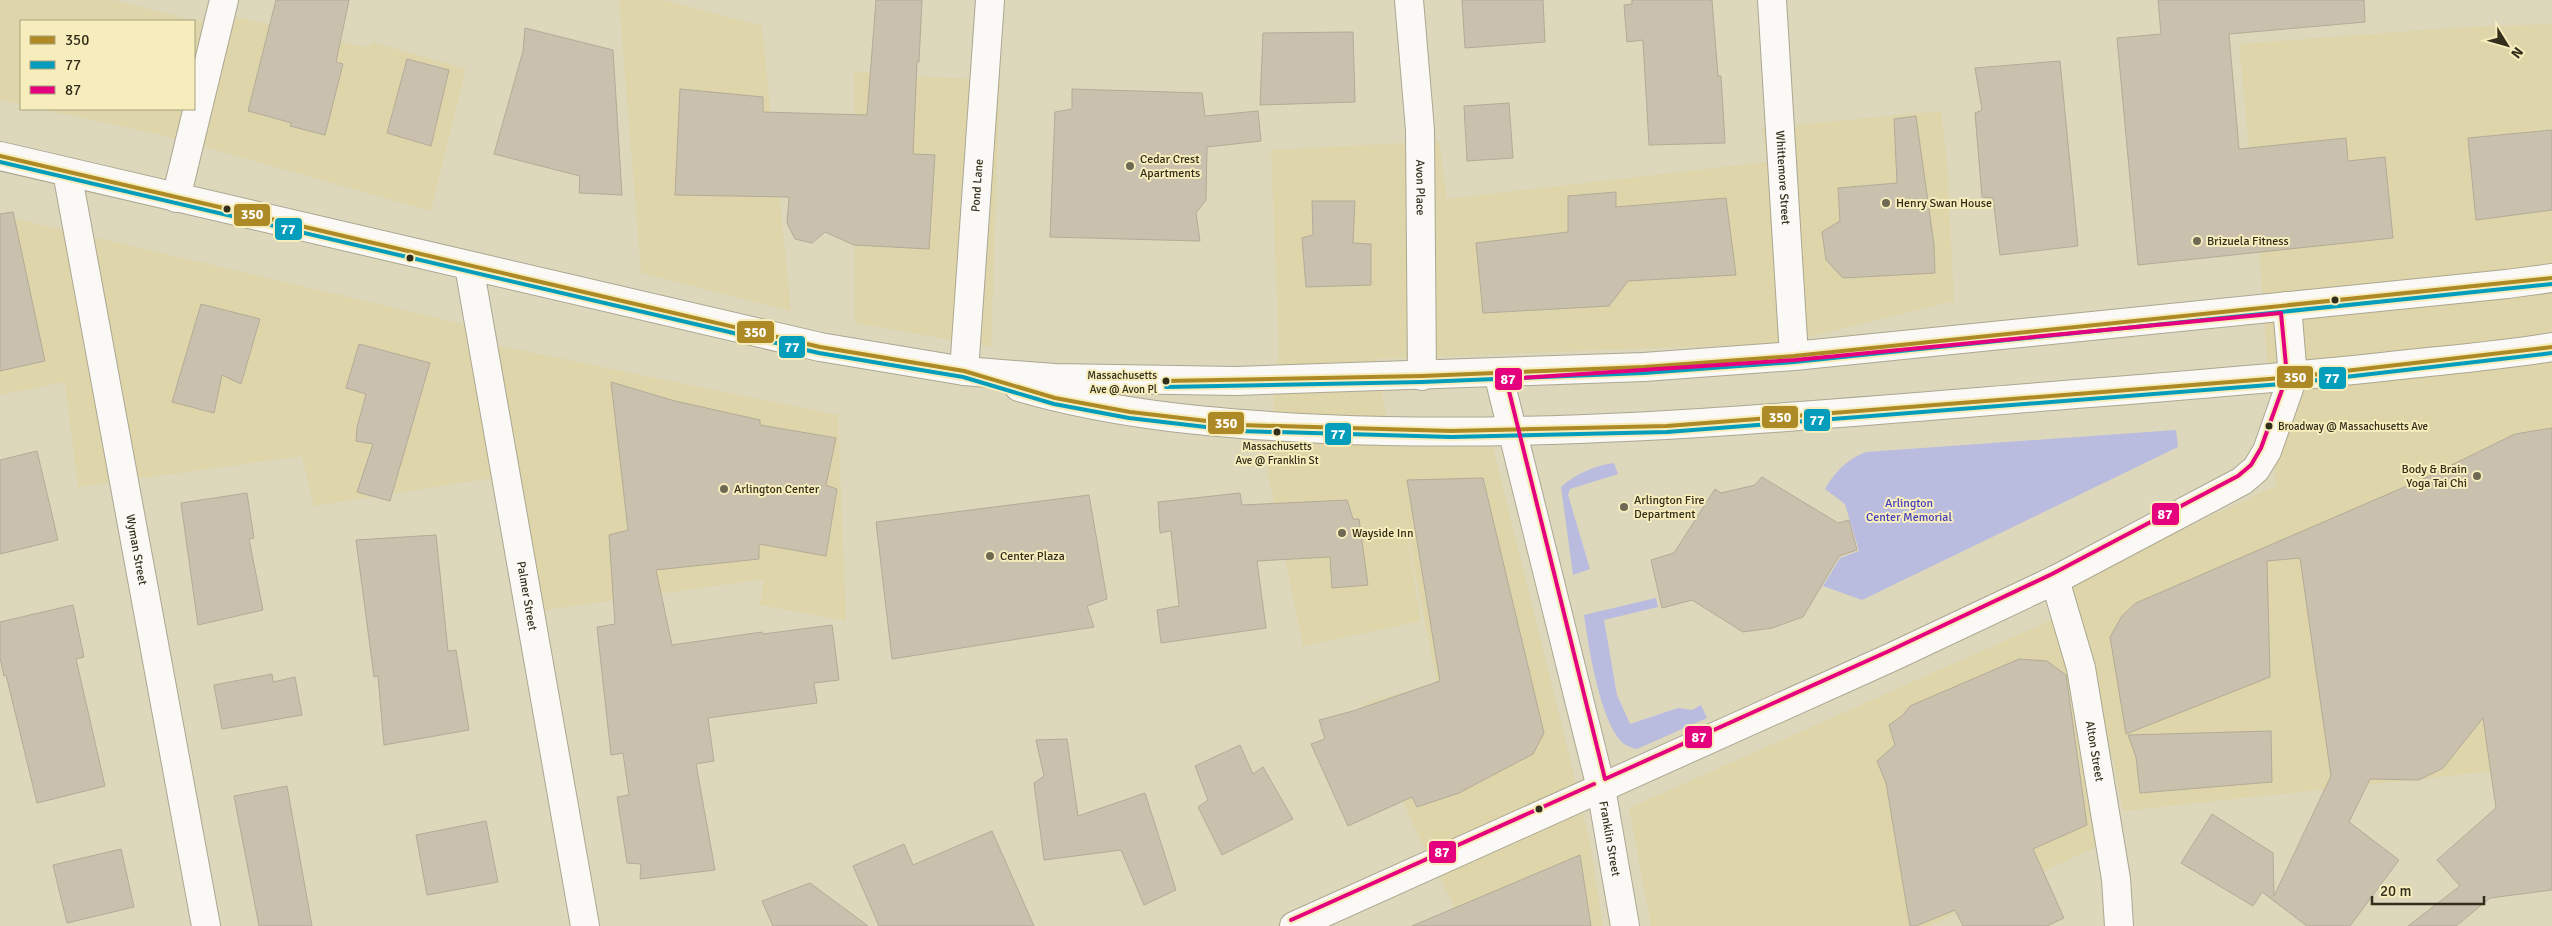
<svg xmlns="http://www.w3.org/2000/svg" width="2552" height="926" viewBox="0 0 2552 926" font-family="Signika,sans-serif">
<rect width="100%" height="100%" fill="#ddd7bc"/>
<g fill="#ded5aa">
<path d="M 0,0 L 113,0 L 196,21 L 237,17 L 368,48 L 372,42 L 466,69 L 431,211 L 166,136 L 41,109 L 194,109 L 194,21 L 21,21 L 21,104 L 0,100 Z"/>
<path d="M 619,0 L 664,0 L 762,26 L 791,311 L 641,273 Z"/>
<path d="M 2552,24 L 2552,765 L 2123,811 L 2113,759 L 2061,586 L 2276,486 L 2261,275 L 2239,44 L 2463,27 Z"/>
<path d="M 854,72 L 1000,81 L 991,347 L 855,323 Z"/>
<path d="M 1941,111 L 1947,163 L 1954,301 L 1784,343 L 1376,359 L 1391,447 L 1493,447 L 1589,837 L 1603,926 L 1457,926 L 1453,904 L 1413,825 L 1362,704 L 1437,683 L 1399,491 L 1421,621 L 1303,646 L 1267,470 L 1279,351 L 1271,150 L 1439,141 L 1447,199 L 1767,162 L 1762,128 Z"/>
<path d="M 0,215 L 467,325 L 493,478 L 314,506 L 302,456 L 78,487 L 65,382 L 0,395 Z"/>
<path d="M 495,345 L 838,415 L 846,621 L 760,605 L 764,579 L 538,611 Z"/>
<path d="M 2065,614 L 2106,842 L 1929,926 L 1651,926 L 1629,808 Z"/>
</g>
<g fill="#b9bcdf">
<path d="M 2176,430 L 2178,447 L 1862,600 L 1823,586 L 1840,558 L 1859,551 L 1845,504 L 1825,489 C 1835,472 1847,459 1866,452 Z"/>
<path d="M 1614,463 L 1618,474 L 1570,489 L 1568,495 L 1590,569 L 1573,575 L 1561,487 C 1577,473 1594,466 1614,463 Z"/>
<path d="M 1656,598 L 1658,607 L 1604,620 L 1617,695 L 1630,724 L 1678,708 L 1692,710 L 1701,705 L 1707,718 L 1637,749 C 1634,748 1629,747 1626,745 C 1601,730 1588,643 1584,615 Z"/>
</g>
<g fill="#c9c1ad" stroke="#b3ab97">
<path d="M 276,0 L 349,0 L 336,62 L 343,64 L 325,135 L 290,126 L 292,123 L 248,111 Z"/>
<path d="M 876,0 L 922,0 L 919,62 L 917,62 L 913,154 L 935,155 L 929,249 L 854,245 L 825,232 L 812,243 L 795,239 L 787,223 L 789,197 L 675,195 L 680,89 L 763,97 L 763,112 L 867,115 Z"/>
<path d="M 1462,0 L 1543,0 L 1545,42 L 1465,48 Z"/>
<path d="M 1632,0 L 1712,0 L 1718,76 L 1721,76 L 1725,143 L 1649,145 L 1643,40 L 1627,42 L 1624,5 L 1632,4 Z"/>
<path d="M 2158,0 L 2364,0 L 2365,22 L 2229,34 L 2239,149 L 2346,138 L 2348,161 L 2385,157 L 2393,238 L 2138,265 L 2117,38 L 2161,34 Z"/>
<path d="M 525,28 L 613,50 L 622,195 L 579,193 L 580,176 L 494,154 L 523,51 Z"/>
<path d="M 1353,32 L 1355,102 L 1260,105 L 1263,33 Z"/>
<path d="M 407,59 L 449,70 L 431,146 L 387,133 Z"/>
<path d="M 2060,61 L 2078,246 L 2000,255 L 1993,198 L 1982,197 L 1975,113 L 1982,110 L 1975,68 Z"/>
<path d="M 1072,89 L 1202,93 L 1205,116 L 1258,111 L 1261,141 L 1207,147 L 1206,200 L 1196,213 L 1200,241 L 1050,237 L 1055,112 L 1072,109 Z"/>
<path d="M 1509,103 L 1513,158 L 1467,161 L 1464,106 Z"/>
<path d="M 1916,116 L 1934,245 L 1935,273 L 1843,278 L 1826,260 L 1822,232 L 1840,221 L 1838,188 L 1897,183 L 1894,119 Z"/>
<path d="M 2552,130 L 2552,210 L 2476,220 L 2468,138 Z"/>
<path d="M 1616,192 L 1616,207 L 1726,198 L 1736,275 L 1628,281 L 1609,306 L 1483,313 L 1476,243 L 1568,232 L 1568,196 Z"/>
<path d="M 1312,201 L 1355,201 L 1353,243 L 1371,244 L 1371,285 L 1306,287 L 1302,238 L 1313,235 Z"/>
<path d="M 13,212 L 45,361 L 0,371 L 0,214 Z"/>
<path d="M 201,304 L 260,319 L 241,384 L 222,375 L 214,413 L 172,402 Z"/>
<path d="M 359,344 L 430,363 L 390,501 L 357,492 L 373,444 L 356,441 L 357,427 L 366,394 L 346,388 Z"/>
<path d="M 611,382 L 675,401 L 760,420 L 760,425 L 836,438 L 826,485 L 837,489 L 826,556 L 759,544 L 759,559 L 656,570 L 672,645 L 762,632 L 763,634 L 832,625 L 839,680 L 814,683 L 817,703 L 708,718 L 714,761 L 696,764 L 715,870 L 640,879 L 641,864 L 627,863 L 617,797 L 629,795 L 623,753 L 611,755 L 597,627 L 615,624 L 609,535 L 628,530 Z"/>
<path d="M 2552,428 L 2552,890 L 2490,898 L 2456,926 L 2408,926 L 2460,886 L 2437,860 L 2496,808 L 2483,718 L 2443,768 L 2419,780 L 2370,779 L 2349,822 L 2399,860 L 2350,926 L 2307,926 L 2262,892 L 2253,906 L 2181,863 L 2212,814 L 2273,853 L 2274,896 L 2331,776 L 2300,558 L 2267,561 L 2270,677 L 2126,734 L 2110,637 L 2122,616 L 2136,603 L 2423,479 L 2515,434 Z"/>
<path d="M 37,451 L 58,540 L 0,554 L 0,460 Z"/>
<path d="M 1762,477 L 1838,523 L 1849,520 L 1857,550 L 1839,556 L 1803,617 L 1772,628 L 1743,632 L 1692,600 L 1662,608 L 1651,560 L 1674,553 L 1715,489 L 1721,493 L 1755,485 Z"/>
<path d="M 1483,478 L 1544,733 L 1533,754 L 1459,793 L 1417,807 L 1412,797 L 1348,826 L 1311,744 L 1325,739 L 1319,720 L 1353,711 L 1440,681 L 1407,480 Z"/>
<path d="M 247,493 L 254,538 L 249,539 L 263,610 L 198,625 L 181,503 Z"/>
<path d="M 1240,493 L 1242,505 L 1347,500 L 1353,519 L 1359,519 L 1368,585 L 1332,588 L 1330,557 L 1257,561 L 1266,628 L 1161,643 L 1157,610 L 1179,606 L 1171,531 L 1160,533 L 1158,502 Z"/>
<path d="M 1089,495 L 1107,599 L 1087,606 L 1094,627 L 892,659 L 876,522 Z"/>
<path d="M 436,535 L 448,651 L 456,650 L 469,730 L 384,745 L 378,676 L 374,677 L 356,540 Z"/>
<path d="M 73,605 L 84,657 L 76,659 L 105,786 L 37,803 L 6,675 L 4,676 L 0,658 L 0,622 Z"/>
<path d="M 2019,659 L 2047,661 L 2066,675 L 2087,825 L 2033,849 L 2064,918 L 2047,926 L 1963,926 L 1955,910 L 1916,926 L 1910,926 L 1886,783 L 1877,761 L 1895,745 L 1889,725 L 1903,715 L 1910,706 Z"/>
<path d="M 272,674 L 273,682 L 295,677 L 302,715 L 222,729 L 214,685 Z"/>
<path d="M 2271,731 L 2272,782 L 2140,793 L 2136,757 L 2128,735 Z"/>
<path d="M 1067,739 L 1078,816 L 1145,793 L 1176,890 L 1144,905 L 1121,850 L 1044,860 L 1034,783 L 1044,776 L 1036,740 Z"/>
<path d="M 1240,745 L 1253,774 L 1263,767 L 1293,819 L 1222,855 L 1198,807 L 1208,800 L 1195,766 Z"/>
<path d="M 287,786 L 312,926 L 259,926 L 234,796 Z"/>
<path d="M 486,821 L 498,882 L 427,895 L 416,835 Z"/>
<path d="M 992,831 L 1034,926 L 879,926 L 853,866 L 904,844 L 913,865 Z"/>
<path d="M 121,849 L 134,907 L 67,923 L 53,865 Z"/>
<path d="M 1580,855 L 1591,926 L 1412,926 Z"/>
<path d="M 810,883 L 868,926 L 773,926 L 762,901 Z"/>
</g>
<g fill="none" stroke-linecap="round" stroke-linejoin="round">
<defs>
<g id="minor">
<path id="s1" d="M 1409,0 L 1420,130 L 1422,376"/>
<path id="s2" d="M 1772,0 L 1794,356"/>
<path id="s3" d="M 67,172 L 206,926"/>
<path d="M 176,198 L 224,0"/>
<path id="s4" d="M 469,266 L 585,926"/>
<path id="s5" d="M 964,371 L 990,0"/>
<path id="s6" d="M 1498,373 L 1601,788 L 1625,926"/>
<path id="s7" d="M 2055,580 L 2081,668 L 2116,879 L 2119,926"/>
</g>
<path id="major" d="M 1294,926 L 1892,657 L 2055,580 L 2242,481 L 2256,469 L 2267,451 L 2293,377 L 2287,306"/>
<g id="highway">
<path d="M 0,156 L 820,347 L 964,371 L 1054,378 L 1236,381 L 1644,367 L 1794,356 L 2507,284 L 2552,278"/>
<path d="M 1019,387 C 1118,416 1221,424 1325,429 C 1547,439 1768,419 1990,401 C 2123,390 2257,381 2391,366 C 2444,360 2499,356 2552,347"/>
</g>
</defs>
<use href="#minor" stroke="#aca792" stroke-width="30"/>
<use href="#major" stroke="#aca792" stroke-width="30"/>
<use href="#highway" stroke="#aca792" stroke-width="30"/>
<use href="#minor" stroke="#faf9f5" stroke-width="28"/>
<use href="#major" stroke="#faf9f5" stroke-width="28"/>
<use href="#highway" stroke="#faf9f5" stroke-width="28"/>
<defs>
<g id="bus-1">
<path d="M 0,156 L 820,347 L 964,371 L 1055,398 L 1130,412 L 1241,425 L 1451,431 L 1667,426 L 2293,377 L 2552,347"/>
<path d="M 1166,381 L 1422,376 L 1644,367 L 1794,356 L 2552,278"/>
</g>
<g id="bus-2">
<path d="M 0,162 L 819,353 L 963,377 L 1054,404 L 1129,418 L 1240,431 L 1451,437 L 1667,432 L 2293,383 L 2552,353"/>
<path d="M 1166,387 L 1422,382 L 1644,373 L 1794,362 L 2552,284"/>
</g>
<g id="bus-3">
<path d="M 2281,313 L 2287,376 L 2261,448 L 2251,465 L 2238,476 L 2052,574 L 1889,651 L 1605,779 L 1506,379 L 1795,360 Z"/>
<path d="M 1291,920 L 1594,784"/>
</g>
</defs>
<use href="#bus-1" stroke="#f7edbc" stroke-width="8"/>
<use href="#bus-2" stroke="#f7edbc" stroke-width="8"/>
<use href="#bus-3" stroke="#f7edbc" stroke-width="8"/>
<use href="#bus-1" stroke="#ad8a25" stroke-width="4"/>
<use href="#bus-2" stroke="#059dbc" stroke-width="4"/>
<use href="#bus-3" stroke="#e5007d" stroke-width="4"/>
</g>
<g fill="#6e6953" stroke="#f7edbc" stroke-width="2">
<circle cx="1130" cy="166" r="5"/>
<circle cx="1886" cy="203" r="5"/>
<circle cx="2197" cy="241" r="5"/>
<circle cx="2477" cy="476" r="5"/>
<circle cx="724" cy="489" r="5"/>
<circle cx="1624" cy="507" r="5"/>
<circle cx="1342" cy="533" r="5"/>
<circle cx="990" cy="556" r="5"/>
</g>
<g fill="#322e1b" stroke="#f7edbc" stroke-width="2">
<circle cx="227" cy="209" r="4.5"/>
<circle cx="410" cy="258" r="4.5"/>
<circle cx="2335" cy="300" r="4.5"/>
<circle cx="1166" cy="381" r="4.5"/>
<circle cx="2269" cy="426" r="4.5"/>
<circle cx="1277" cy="432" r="4.5"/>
<circle cx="1539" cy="809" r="4.5"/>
</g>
<g text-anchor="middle" stroke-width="4" stroke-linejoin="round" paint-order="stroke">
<g font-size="11" fill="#322e1b" stroke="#f7edbc" text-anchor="end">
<text x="1157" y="379">Massachusetts<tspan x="1157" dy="14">Ave @ Avon Pl</tspan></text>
<text x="2278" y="430" text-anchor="start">Broadway @ Massachusetts Ave</text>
<text x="1277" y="450" text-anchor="middle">Massachusetts<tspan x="1277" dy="14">Ave @ Franklin St</tspan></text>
</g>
<g font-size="12" fill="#322e1b" stroke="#f7edbc" text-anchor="start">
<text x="1140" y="163">Cedar Crest<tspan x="1140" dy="14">Apartments</tspan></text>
<text x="1896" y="207">Henry Swan House</text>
<text x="2207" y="245">Brizuela Fitness</text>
<text x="2467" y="473" text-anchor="end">Body &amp; Brain<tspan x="2467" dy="14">Yoga Tai Chi</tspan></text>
<text x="734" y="493">Arlington Center</text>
<text x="1634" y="504">Arlington Fire<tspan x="1634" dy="14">Department</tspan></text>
<text x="1352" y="537">Wayside Inn</text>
<text x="1000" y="560">Center Plaza</text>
</g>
<g font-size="12" fill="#322e1b" stroke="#f7edbc">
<text dy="4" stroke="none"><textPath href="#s2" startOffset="178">Whittemore Street</textPath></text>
<text dy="4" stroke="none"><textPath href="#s5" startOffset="186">Pond Lane</textPath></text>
<text dy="4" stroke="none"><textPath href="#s1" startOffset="188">Avon Place</textPath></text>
<text dy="4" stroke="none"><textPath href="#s3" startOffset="384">Wyman Street</textPath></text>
<text dy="4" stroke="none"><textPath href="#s4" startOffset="335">Palmer Street</textPath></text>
<text dy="4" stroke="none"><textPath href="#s7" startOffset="176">Alton Street</textPath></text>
<text dy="4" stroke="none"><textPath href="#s6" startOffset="479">Franklin Street</textPath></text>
</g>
<g font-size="12" fill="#423dbd" stroke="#f7edbc">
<text x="1909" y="507">Arlington<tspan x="1909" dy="14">Center Memorial</tspan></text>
</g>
</g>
<g stroke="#f7edbc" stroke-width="2">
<rect x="233" y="203" width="38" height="24" rx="5" fill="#ad8a25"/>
<rect x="274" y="217" width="29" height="24" rx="5" fill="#059dbc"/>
<rect x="736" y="320" width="39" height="24" rx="5" fill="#ad8a25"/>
<rect x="778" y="335" width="28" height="24" rx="5" fill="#059dbc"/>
<rect x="2276" y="365" width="38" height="24" rx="5" fill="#ad8a25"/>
<rect x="2318" y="366" width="29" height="24" rx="5" fill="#059dbc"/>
<rect x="1494" y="367" width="29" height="24" rx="5" fill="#e5007d"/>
<rect x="1761" y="405" width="38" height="24" rx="5" fill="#ad8a25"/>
<rect x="1803" y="408" width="28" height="24" rx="5" fill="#059dbc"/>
<rect x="1207" y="411" width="38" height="24" rx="5" fill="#ad8a25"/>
<rect x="1324" y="422" width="28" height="24" rx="5" fill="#059dbc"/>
<rect x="2151" y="502" width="29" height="24" rx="5" fill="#e5007d"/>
<rect x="1684" y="725" width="29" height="24" rx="5" fill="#e5007d"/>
<rect x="1428" y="840" width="29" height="24" rx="5" fill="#e5007d"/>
</g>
<g font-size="14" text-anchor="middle" font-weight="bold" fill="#fff">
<text x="252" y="219">350</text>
<text x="288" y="234">77</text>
<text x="755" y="337">350</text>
<text x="792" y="352">77</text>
<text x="2295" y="382">350</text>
<text x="2332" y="383">77</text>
<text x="1508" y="384">87</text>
<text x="1780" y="422">350</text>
<text x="1817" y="425">77</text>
<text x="1226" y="428">350</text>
<text x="1338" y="439">77</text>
<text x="2165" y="519">87</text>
<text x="1699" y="742">87</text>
<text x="1442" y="857">87</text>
</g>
<rect x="20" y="20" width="175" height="90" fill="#f7edbc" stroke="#a8a17c"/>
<rect x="30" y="36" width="25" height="8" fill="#ad8a25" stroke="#a8a17c"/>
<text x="65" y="45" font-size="15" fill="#322e1b">350</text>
<rect x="30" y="61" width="25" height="8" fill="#059dbc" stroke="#a8a17c"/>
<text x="65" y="70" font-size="15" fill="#322e1b">77</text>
<rect x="30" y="86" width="25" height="8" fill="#e5007d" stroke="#a8a17c"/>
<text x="65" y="95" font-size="15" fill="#322e1b">87</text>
<g transform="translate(2507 45) rotate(127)" stroke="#f7edbc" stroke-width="4" paint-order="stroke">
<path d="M0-4L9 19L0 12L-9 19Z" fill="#322e1b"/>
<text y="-8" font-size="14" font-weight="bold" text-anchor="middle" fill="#322e1b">N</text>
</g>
<path d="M2372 896v8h112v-8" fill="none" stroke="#322e1b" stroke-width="2.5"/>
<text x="2380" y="896" font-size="15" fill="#322e1b" stroke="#f7edbc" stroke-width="4" paint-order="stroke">20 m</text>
</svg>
